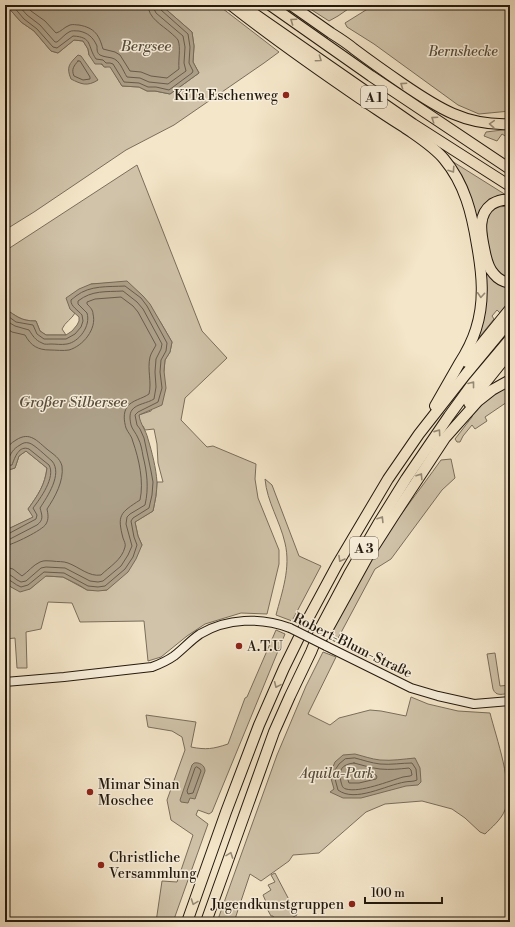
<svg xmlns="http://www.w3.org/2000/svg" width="515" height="927" viewBox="0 0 515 927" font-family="'Libre Bodoni',serif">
<rect width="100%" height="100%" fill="#f4e6c9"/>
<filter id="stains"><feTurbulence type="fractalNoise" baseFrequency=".005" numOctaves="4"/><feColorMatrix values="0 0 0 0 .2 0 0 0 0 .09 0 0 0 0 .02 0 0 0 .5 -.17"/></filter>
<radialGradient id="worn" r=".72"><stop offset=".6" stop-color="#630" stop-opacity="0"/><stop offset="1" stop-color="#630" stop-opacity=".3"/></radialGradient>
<g fill="#d0c3a9" stroke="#7a6e5c">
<path d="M 5,5 L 6,5 L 21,22 L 34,31 L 51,51 L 58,53 L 74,40 L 83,41 L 88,49 L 89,55 L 105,67 L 110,66 L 122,86 L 139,87 L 147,91 L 155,91 L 170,94 L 199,73 L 193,62 L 194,46 L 192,32 L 161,5 L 218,5 L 279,52 L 264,63 L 174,125 L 126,150 L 34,212 L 5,230 Z"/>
<path d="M 304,5 L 354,5 L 338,16 L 329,21 Z"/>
<path d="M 374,5 L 510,5 L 510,111 L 479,114 L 458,105 L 374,44 L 347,27 L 345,23 Z"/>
<path d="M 510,129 L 510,139 L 502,134 L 497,141 L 484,136 L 486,132 Z"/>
<path d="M 447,158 L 506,195 L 483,209 L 484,261 L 510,286 L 510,301 L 500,313 L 497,310 L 492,316 L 494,319 L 477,340 L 480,330 L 477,231 Z"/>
<path d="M 137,165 L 202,331 L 227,358 L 185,398 L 181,420 L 207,447 L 213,446 L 256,464 L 255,479 L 258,498 L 279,550 L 279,564 L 267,614 L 241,613 L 205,624 L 187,636 L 161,657 L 148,661 L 144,621 L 80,622 L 72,603 L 48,602 L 41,629 L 26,632 L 27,668 L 17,668 L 15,638 L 5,639 L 5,581 L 11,587 L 30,589 L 45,576 L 63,577 L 87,590 L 107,590 L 115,582 L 142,545 L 138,536 L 135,522 L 153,511 L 156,496 L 157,482 L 163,482 L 158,463 L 157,444 L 154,429 L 145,430 L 143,426 L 140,424 L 139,415 L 151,411 L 164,371 L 165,360 L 170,352 L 172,342 L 161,323 L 143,296 L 137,291 L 112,283 L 91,284 L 70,309 L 75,313 C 72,319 65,322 62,329 L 66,335 L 46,335 L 40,331 L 36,321 C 20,321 17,316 5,309 L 5,251 Z"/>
<path d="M 510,206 L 510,279 L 500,275 L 491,265 L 486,228 L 488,214 L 497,207 Z"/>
<path d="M 510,386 L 510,400 L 485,417 L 487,421 L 475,429 L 472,425 L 463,436 L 460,442 L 457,442 L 455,439 L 472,417 L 472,415 C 481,401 495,393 510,386 Z"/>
<path d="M 26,451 L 47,468 C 45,485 38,495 28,509 L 34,517 L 8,529 L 5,533 L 5,471 L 15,468 L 19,456 Z"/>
<path d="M 451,459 L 455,478 L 442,490 L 391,559 L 375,569 L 336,642 L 328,638 C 343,609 358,580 375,552 C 395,521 419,491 441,460 Z"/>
<path d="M 265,479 L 272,485 L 299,556 L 321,566 L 292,621 L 276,615 C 282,592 291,568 285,543 C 280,521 267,502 265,479 Z"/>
<path d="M 276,630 L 285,634 L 212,812 L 209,814 L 198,810 L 196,815 L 208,824 L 173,922 L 156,922 L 162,881 L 177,882 L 193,835 L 171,820 L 167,800 L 185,750 L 182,737 L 172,731 L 148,727 L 146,715 L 196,722 L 191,747 C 206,750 213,749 228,744 L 245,698 L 247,697 Z"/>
<path d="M 323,652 L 336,657 L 308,714 L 330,725 L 339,718 L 370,710 L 381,711 L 406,716 L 411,697 L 428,704 L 458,711 L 490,713 C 496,737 514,787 505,810 C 501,820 492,827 485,834 L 480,832 L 465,818 L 452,809 L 422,801 L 385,804 L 366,812 L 319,853 L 293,855 L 289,861 L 261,881 L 250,874 L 234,922 L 217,922 L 277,755 L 306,686 Z"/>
<path d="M 495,653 L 500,686 L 510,685 L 510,693 C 503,694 496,697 493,689 L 487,654 Z"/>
<path d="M 275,873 L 297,915 L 284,922 L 276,922 L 273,916 L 271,916 L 265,905 L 267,904 L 263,895 L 271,890 L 268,885 L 275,882 L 271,875 Z"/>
</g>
<g fill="#ada089" stroke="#766a58">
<path d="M 6,5 L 161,5 L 192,32 L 194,46 L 193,62 L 199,73 L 170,94 L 155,91 L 147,91 L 139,87 L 122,86 L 110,67 L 104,67 L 102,64 L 95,64 L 89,55 L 88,49 L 83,41 L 74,40 L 58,53 L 51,51 L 34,31 L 21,22 Z"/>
<path d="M 78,55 L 81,56 C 87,64 92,72 98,80 C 87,87 81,84 71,79 C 66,67 69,64 78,55 Z"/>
<path d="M 127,281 L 143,296 L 150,304 L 172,342 L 170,352 L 165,360 L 164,371 L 166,388 L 162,405 L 139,415 C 140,424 146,430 148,439 C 152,452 156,468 157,482 C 157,492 155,501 153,511 L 135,522 L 138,536 L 142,545 L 136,559 L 128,572 L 107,590 L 98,591 L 87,590 L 79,585 L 63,577 L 46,576 L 30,589 L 20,592 L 11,587 L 5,581 L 5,533 L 8,529 L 33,517 L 28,509 C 38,495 45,485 47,468 L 26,451 L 19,456 L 15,468 L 5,471 L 5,337 L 6,336 L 5,331 L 5,309 C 17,316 20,321 36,321 L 40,331 L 46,335 L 66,335 L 72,331 L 77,325 L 79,321 L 79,317 L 70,309 L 66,298 L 79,289 L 91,284 Z"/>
<path d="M 355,754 C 363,756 371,759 380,760 C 392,761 404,759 415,758 L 420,768 L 421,782 L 418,785 L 406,786 L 361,798 L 343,798 L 330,792 L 334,789 L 330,775 L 332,769 L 335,762 L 343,755 Z"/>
<path d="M 194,763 C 199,762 205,765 205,771 L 195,799 L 190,798 L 188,803 L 181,802 L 180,800 L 192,765 Z"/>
</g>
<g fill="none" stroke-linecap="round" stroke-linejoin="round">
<g stroke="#685c4c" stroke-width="1">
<path d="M 12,5 L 24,19 L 37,29 L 53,47 L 57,48 L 73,36 C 93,37 87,46 96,59 L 103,60 L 106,63 L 110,63 L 113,64 L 124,82 L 139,83 L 148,87 L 156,87 L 169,90 L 192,73 L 193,71 L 189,63 L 190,47 L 188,34 L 161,10 L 159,5"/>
<path d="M 18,5 L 27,15 L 40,25 L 55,42 L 57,42 C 61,39 65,34 69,32 C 72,30 75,31 79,31 C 88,33 93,37 97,46 C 97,50 97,53 100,55 C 104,57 108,57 112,58 C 120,60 123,71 127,77 L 140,78 L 149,82 L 168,84 L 186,71 L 184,63 L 185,47 L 183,36 L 156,13 L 154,9 L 154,5"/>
<path d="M 26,5 L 31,11 L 45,21 L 56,33 C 61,32 64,27 70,25 C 73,24 76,25 79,25 C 95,28 99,35 103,49 L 115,52 L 120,55 L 130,71 L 141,72 L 151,76 L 167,78 L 179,69 C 178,60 181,48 178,40 C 177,38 173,35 171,33 C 162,25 148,18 148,5"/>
<path d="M 78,61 L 80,61 L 90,77 L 90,79 L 83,80 L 74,76 C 71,69 74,66 78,61 Z"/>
<path d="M 5,314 L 16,322 L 33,325 L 37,334 L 44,339 L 66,339 L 75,334 L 81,327 L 83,321 L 82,315 C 79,311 70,306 71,300 C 72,299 75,297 76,296 C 90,285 108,287 125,286 L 141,298 L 147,306 L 167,343 L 166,351 L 161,360 L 160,372 L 162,388 L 158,402 L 138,412 L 135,415 L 137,425 L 140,429 L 144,438 L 151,471 L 153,482 L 152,495 L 149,508 L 133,518 L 131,521 L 134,537 L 137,545 L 133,557 L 125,569 L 105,586 L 98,587 L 88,586 L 64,573 L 44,572 L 28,585 L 21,587 C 15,585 10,579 5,578"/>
<path d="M 5,320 L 15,326 L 29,330 C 33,336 35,340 42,343 C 45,345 48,344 51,344 C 56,344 61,345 67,344 C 79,342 91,326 87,313 L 78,304 L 78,301 C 92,290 106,292 123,291 L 137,302 L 143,309 L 162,344 L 161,349 L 156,359 L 155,372 L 156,387 L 154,399 C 148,403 136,404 132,410 C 129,414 130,420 131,425 C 132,429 136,433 138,438 C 141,444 142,450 143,456 C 147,472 149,488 145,505 L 130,514 L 127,517 L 126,524 L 132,546 L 128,555 L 121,566 L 103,581 L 98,582 L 90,581 L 65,568 L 46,567 L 41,568 L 26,581 L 21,582 C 15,580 12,574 5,573"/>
<path d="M 5,327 L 12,332 L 25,335 C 31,346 38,350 50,350 C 56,350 63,351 69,350 C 83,346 97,329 93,314 C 93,310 90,307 87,304 L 87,302 L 95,299 L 121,297 L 133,306 L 138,312 L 156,345 C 154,349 151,353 150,357 C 147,370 152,382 149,394 C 142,399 132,400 127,407 C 123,413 124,421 126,428 C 128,433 132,436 133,442 C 139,459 144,482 140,500 C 120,513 117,515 123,538 C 124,541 126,544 125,547 C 122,560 109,567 101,575 C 89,577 79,567 68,563 C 63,561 58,562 52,561 C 48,561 44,560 40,562 C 33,565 28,572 22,576 L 13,569 L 5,567"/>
<path d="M 5,451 C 8,446 11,443 16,440 C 30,431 37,441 48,450 C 53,454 60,458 62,466 C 64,481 55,497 47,509 C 48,514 49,519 46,524 C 43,530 12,545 5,546"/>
<path d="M 5,461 L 8,460 C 11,453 13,449 20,445 C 23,443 25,442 29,443 C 34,444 47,457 52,461 C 63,474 47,497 40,508 C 42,515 44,520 37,525 L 10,539 L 5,540"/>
<path d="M 5,466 L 12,465 C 15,457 19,445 29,449 L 49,465 C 56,477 40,499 33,508 L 37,515 L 36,519 L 8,534 L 5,535"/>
<path d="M 355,758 C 363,760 371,763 380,764 C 391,765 402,763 412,763 L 416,769 L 417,780 C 413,782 409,781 405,782 C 386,785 355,803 338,790 L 334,775 L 335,770 L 339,764 L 345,759 Z"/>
<path d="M 354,763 C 362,765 371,768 380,769 C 390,770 399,769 409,768 L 411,770 L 412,775 L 410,776 L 403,777 C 389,781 360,793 346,789 C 342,788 342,785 341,782 C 338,770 342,764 354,763 Z"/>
<path d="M 197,767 L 200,769 L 201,771 L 193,793 L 188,794 L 187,791 L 195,768 Z"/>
<path d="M 354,769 L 376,775 L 377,777 L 376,779 L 359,783 L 349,783 L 346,774 L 349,770 Z"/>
</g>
<defs>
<g id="secondary">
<path d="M 326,646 L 411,688 L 438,696 L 474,704 L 510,701"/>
<path d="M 5,682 L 64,677 L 152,667 C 160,664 167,661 174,656 C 183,649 191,640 200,634 C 227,618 261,617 290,628"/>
</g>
<g id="motorway">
<path d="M 231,5 C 273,38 317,69 361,99 C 375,108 389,118 404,127 C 418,137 433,146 444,159 C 465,184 472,214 477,245 C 482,273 485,301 476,329 C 472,342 466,353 459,364 C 451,378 443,392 435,406"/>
<path d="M 270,5 L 371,76 L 510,169"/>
<path d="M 291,5 C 304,14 318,24 331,33 C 339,38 347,43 354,49 C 370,61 387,73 403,84 C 438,108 466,126 510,124"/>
<path d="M 246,8 L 413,124 L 510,186"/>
<path d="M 510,200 C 504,199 497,201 492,204 C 477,215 481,233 484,248 C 486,257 487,267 494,274 C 498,279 504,282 510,283"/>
<path d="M 467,362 L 510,309"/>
<path d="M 469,403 L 510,352"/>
<path d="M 321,639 L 326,632 L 368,556 L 393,517 L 445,438 L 478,401 L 492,390 L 510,380"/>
<path d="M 187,922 L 226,812 L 259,725 L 284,668 L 309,617 L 337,565 L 388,479 L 419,434 L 466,374 L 510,321"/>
<path d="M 206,922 L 274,732 L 290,696 L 311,652 L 322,625 L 349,574 L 378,524 L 406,479 L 449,416 L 473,383 L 510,339"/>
</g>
</defs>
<use href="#secondary" stroke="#23190e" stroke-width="10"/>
<use href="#motorway" stroke="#23190e" stroke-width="12"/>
<use href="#secondary" stroke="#f8efdc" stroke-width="8"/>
<use href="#motorway" stroke="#f4e6c9" stroke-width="10"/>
<defs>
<path id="secondary-bridge" d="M 290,628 L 326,646"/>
</defs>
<use href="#secondary-bridge" stroke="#23190e" stroke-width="10" stroke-linecap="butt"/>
<use href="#secondary-bridge" stroke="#f8efdc" stroke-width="8"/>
</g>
<defs><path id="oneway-chevron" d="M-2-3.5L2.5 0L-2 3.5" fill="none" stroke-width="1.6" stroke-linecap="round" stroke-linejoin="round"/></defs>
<g stroke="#968a75">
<use href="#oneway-chevron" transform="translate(293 21) rotate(-145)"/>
<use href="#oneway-chevron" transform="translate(319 59) rotate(35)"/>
<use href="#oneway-chevron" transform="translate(403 85) rotate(-146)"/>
<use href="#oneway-chevron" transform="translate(434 119) rotate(-146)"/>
<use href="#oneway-chevron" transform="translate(492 124) rotate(-176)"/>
<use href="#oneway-chevron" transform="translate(452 170) rotate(56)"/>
<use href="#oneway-chevron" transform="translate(481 295) rotate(94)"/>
<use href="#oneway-chevron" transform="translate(472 384) rotate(-52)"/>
<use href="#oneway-chevron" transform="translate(438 432) rotate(-55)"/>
<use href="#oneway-chevron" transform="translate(420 476) rotate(-57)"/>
<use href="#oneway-chevron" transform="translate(381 519) rotate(-58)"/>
<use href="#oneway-chevron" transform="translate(341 559) rotate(120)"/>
<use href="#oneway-chevron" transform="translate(277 685) rotate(114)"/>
<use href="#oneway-chevron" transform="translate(230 855) rotate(-70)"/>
<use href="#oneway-chevron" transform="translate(194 902) rotate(110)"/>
</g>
<g fill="#8f2418" stroke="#f8efdc" stroke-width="1.5">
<circle cx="286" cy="95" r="4"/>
<circle cx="239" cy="646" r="4"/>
<circle cx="90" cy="792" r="4"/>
<circle cx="101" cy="865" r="4"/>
<circle cx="352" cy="904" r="4"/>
</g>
<g text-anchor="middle" stroke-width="3" stroke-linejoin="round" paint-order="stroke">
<g fill="#f8efdc" stroke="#63594c" stroke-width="1">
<rect x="361" y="86" width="26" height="22" rx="3"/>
<rect x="350" y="537" width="28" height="22" rx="3"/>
</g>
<g font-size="13" font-weight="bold" fill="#23190e">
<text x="374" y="102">A 1</text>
<text x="364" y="553">A 3</text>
</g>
<g font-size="14" font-style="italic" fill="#574c3c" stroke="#f8efdc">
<text x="463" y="56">Bernshecke</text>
<text x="337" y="778">Aquila-Park</text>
</g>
<g font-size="14" fill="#23190e" stroke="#f8efdc" text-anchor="start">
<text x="278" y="100" text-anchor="end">KiTa Eschenweg</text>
<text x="247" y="651">A.T.U</text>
<text x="98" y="789">Mimar Sinan<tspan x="98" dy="16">Moschee</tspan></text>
<text x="109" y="862">Christliche<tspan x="109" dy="16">Versammlung</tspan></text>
<text x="344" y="909" text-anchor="end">Jugendkunstgruppen</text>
</g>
<g font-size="14" fill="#23190e" stroke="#f8efdc">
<text transform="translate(353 645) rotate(26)" y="5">Robert-Blum-Straße</text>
</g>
<g font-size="15" font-style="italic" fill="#5a4f3f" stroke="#f8efdc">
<text x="146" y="51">Bergsee</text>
<text x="73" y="407">Großer Silbersee</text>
</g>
</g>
<rect width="515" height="927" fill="none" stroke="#f4e6c9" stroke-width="20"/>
<rect x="6" y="6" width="503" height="915" fill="none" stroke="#23190e" stroke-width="2"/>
<rect x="10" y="10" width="495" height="907" fill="none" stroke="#23190e"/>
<path d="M365 897v6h77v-6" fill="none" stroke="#23190e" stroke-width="2"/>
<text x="371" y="897" font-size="12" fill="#23190e" stroke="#f8efdc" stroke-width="3" paint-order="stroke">100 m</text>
<rect width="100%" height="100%" filter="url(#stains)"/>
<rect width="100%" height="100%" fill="url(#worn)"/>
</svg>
